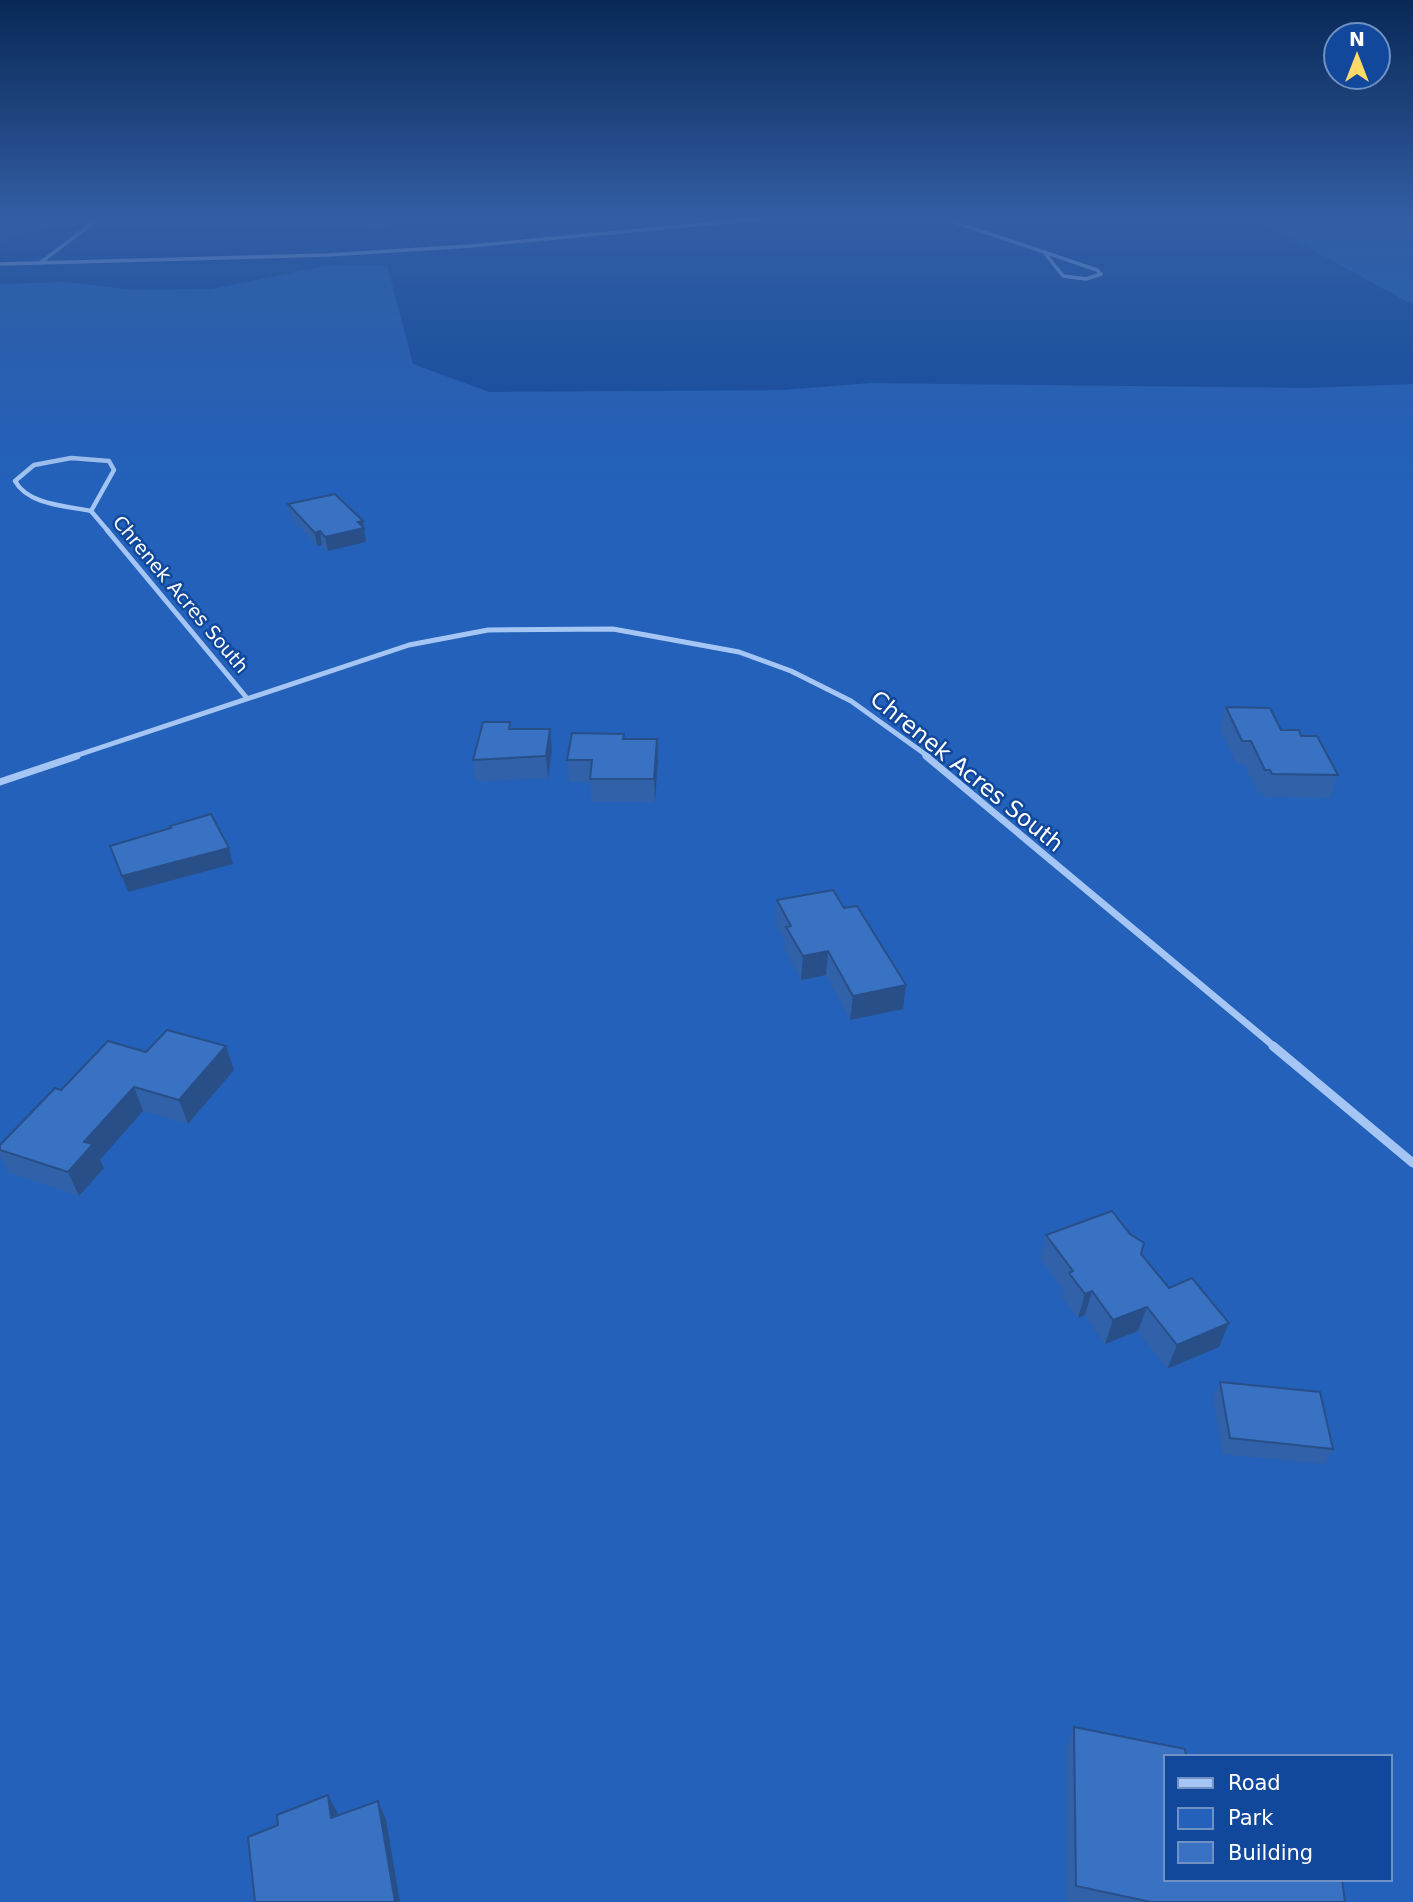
<svg xmlns="http://www.w3.org/2000/svg" width="1413" height="1902" viewBox="0 0 1413 1902" font-family="'DejaVu Sans',sans-serif">
<rect width="100%" height="100%" fill="#11489c"/>
<g fill="#2361ba" fill-rule="evenodd">
<path d="M 0,219 L 407,219 L 380,229 L 80,225 L 29,232 L 0,241 Z"/>
<path d="M 1256,219 L 1413,219 L 1413,305 Z"/>
<path d="M 387,265 L 413,364 L 489,392 L 783,390 L 870,383 L 1305,388 L 1413,384 L 1413,1902 L 0,1902 L 0,284 L 65,282 L 134,290 L 212,289 L 325,266 ZM 1166,1757 L 1390,1757 L 1390,1879 L 1166,1879 Z"/>
</g>
<g fill="none" stroke-linecap="round" stroke-linejoin="round">
<g stroke="#a5c6f5" stroke-width="3.5">
<path d="M 945,219 L 1044,252"/>
<path d="M 1044,252 L 1097,270 L 1101,274 L 1086,279 L 1063,276 Z"/>
<path d="M 40,263 L 98,219"/>
<path d="M 0,264 L 327,255 L 470,246 L 758,219"/>
</g>
<g stroke="#a5c6f5" stroke-width="4.5">
<path d="M 71,458 L 109,461 L 114,470 L 91,511 C 67,506 28,505 15,481 L 34,465 Z"/>
<path d="M 91,511 L 108,531"/>
</g>
<g stroke="#a5c6f5" stroke-width="5">
<path d="M 107,530 L 246,697"/>
<path d="M 72,757 L 409,645 L 488,630 L 613,629 L 739,652 L 791,671 L 851,701 L 929,757"/>
</g>
<g stroke="#a5c6f5" stroke-width="7">
<path d="M 926,756 L 1276,1048"/>
<path d="M 0,782 L 77,756"/>
</g>
<path stroke="#a5c6f5" stroke-width="9" d="M 1273,1046 L 1413,1163"/>
</g>
<g fill="#3161a8">
<path d="M 288,504 L 363,521 L 366,542 L 328,551 L 322,545 L 317,546 L 291,517 Z"/>
<path d="M 1226,707 L 1281,730 L 1301,736 L 1338,775 L 1330,798 L 1265,797 L 1263,793 L 1258,793 L 1244,764 L 1236,763 L 1220,729 Z"/>
<path d="M 510,722 L 511,729 L 552,751 L 548,778 L 476,782 L 473,760 Z"/>
<path d="M 657,739 L 658,761 L 655,802 L 591,802 L 590,782 L 569,782 L 567,760 Z"/>
<path d="M 777,900 L 903,1009 L 850,1020 L 826,975 L 801,980 L 785,950 L 785,941 L 776,924 Z"/>
<path d="M 1413,932 L 1413,942 L 1410,940 Z"/>
<path d="M 226,1046 L 234,1070 L 188,1124 L 143,1111 L 100,1160 L 104,1168 L 79,1196 L 9,1173 L 0,1156 L 0,1145 L 61,1090 L 146,1052 Z"/>
<path d="M 1046,1235 L 1141,1254 L 1169,1288 L 1229,1323 L 1219,1347 L 1167,1369 L 1138,1331 L 1105,1344 L 1085,1315 L 1078,1318 L 1062,1297 L 1064,1291 L 1040,1259 Z"/>
<path d="M 1220,1382 L 1333,1449 L 1324,1464 L 1222,1454 L 1213,1398 Z"/>
<path d="M 1074,1727 L 1166,1879 L 1345,1902 L 1066,1902 L 1066,1747 Z"/>
</g>
<g fill="#284f88">
<path d="M 363,521 L 366,542 L 328,551 L 325,537 L 358,522 Z"/>
<path d="M 320,531 L 322,545 L 317,546 L 315,533 Z"/>
<path d="M 550,729 L 552,751 L 548,778 L 546,756 Z"/>
<path d="M 657,739 L 658,761 L 655,802 L 654,779 Z"/>
<path d="M 229,848 L 233,864 L 128,892 L 122,876 Z"/>
<path d="M 828,951 L 826,975 L 801,980 L 803,956 Z"/>
<path d="M 906,985 L 903,1009 L 850,1020 L 853,996 Z"/>
<path d="M 226,1046 L 234,1070 L 188,1124 L 179,1100 Z"/>
<path d="M 134,1087 L 143,1111 L 100,1160 L 104,1168 L 79,1196 L 68,1172 L 84,1142 Z"/>
<path d="M 1092,1291 L 1085,1315 L 1078,1318 L 1085,1294 Z"/>
<path d="M 1147,1307 L 1138,1331 L 1105,1344 L 1113,1320 Z"/>
<path d="M 1229,1323 L 1219,1347 L 1167,1369 L 1177,1345 Z"/>
<path d="M 328,1795 L 338,1814 L 341,1837 L 331,1818 Z"/>
<path d="M 378,1801 L 386,1820 L 400,1902 L 395,1902 Z"/>
</g>
<g fill="#3971c3" stroke="#284f88" stroke-width="2">
<path d="M 335,494 L 363,521 L 358,522 L 364,528 L 325,537 L 320,531 L 315,533 L 288,504 Z"/>
<path d="M 1226,707 L 1270,708 L 1281,730 L 1299,730 L 1301,736 L 1317,736 L 1338,775 L 1272,774 L 1270,770 L 1265,770 L 1251,741 L 1242,741 Z"/>
<path d="M 483,722 L 510,722 L 509,729 L 550,729 L 546,756 L 473,760 Z"/>
<path d="M 572,733 L 624,734 L 623,739 L 657,739 L 654,779 L 590,779 L 592,760 L 567,760 Z"/>
<path d="M 211,814 L 229,848 L 122,876 L 110,846 L 171,828 L 170,826 Z"/>
<path d="M 833,890 L 844,908 L 857,906 L 906,985 L 853,996 L 828,951 L 803,956 L 786,927 L 791,926 L 777,900 Z"/>
<path d="M 167,1030 L 226,1046 L 179,1100 L 134,1087 L 84,1142 L 93,1144 L 68,1172 L 0,1150 L 0,1145 L 55,1088 L 61,1090 L 108,1041 L 146,1052 Z"/>
<path d="M 1112,1211 L 1130,1234 L 1144,1243 L 1141,1254 L 1169,1288 L 1192,1278 L 1229,1323 L 1177,1345 L 1147,1307 L 1113,1320 L 1092,1291 L 1085,1294 L 1069,1273 L 1073,1271 L 1046,1235 Z"/>
<path d="M 1220,1382 L 1320,1392 L 1333,1449 L 1230,1438 Z"/>
<path d="M 1074,1727 L 1185,1749 L 1186,1757 L 1166,1757 L 1166,1879 L 1342,1879 L 1345,1902 L 1151,1902 L 1076,1886 Z"/>
<path d="M 328,1795 L 331,1818 L 378,1801 L 395,1902 L 255,1902 L 248,1837 L 278,1825 L 277,1815 Z"/>
</g>
<linearGradient id="sky" x2="0" y2="1"><stop stop-color="#092856"/><stop offset="0.45" stop-color="#325ea4"/><stop offset="1" stop-color="#325ea4" stop-opacity="0"/></linearGradient>
<rect width="1413" height="485" fill="url(#sky)"/>
<g text-anchor="middle" stroke-width="5" stroke-linejoin="round" paint-order="stroke">
<g font-size="19" fill="#fff" stroke="#11489c">
<text transform="translate(181 594) rotate(50)" y="7">Chrenek Acres South</text>
</g>
<g font-size="23" fill="#fff" stroke="#11489c">
<text transform="translate(967 771) rotate(39)" y="8">Chrenek Acres South</text>
</g>
</g>
<rect x="1164" y="1755" width="228" height="126" fill="#11489c" stroke="#7091c4" stroke-width="2"/>
<rect x="1178" y="1778" width="35" height="10" fill="#a5c6f5" stroke="#7091c4" stroke-width="2"/>
<text x="1228" y="1790" font-size="21" fill="#ffffff">Road</text>
<rect x="1178" y="1808" width="35" height="21" fill="#2361ba" stroke="#7091c4" stroke-width="2"/>
<text x="1228" y="1825" font-size="21" fill="#ffffff">Park</text>
<rect x="1178" y="1842" width="35" height="21" fill="#3971c3" stroke="#7091c4" stroke-width="2"/>
<text x="1228" y="1860" font-size="21" fill="#ffffff">Building</text>
<g transform="translate(1357 56)"><circle r="33" fill="#11489c" stroke="#7091c4" stroke-width="2"/>
<path d="M0-5L12 26L0 18L-12 26Z" fill="#ffda68"/>
<text y="-10" font-size="19" font-weight="bold" text-anchor="middle" fill="#ffffff">N</text>
</g>
</svg>
